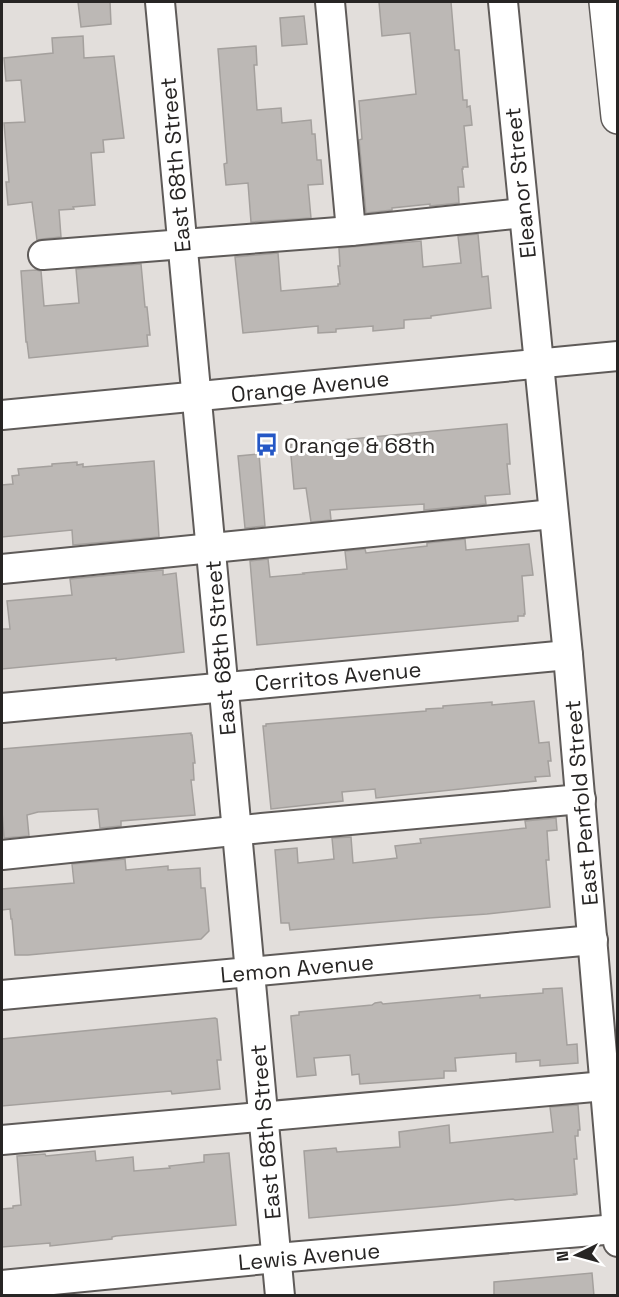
<svg xmlns="http://www.w3.org/2000/svg" width="619" height="1297" viewBox="0 0 619 1297" font-family="'Space Grotesk',sans-serif">
<rect width="100%" height="100%" fill="#e2dedb"/>
<g fill="#bcb8b5" stroke="#a4a09d" stroke-width="1.5">
<path d="M 78,2 L 110,2 L 111,24 L 81,27 Z"/>
<path d="M 379,2 L 451,2 L 455,50 L 459,50 L 463,100 L 467,100 L 467,107 L 470,106 L 472,125 L 464,126 L 468,167 L 463,167 L 463,169 L 462,169 L 464,187 L 458,187 L 459,203 L 430,206 L 430,204 L 392,208 L 392,210 L 366,213 L 359,140 L 362,139 L 359,101 L 416,94 L 410,33 L 382,36 Z"/>
<path d="M 304,16 L 307,44 L 282,46 L 280,18 Z"/>
<path d="M 83,36 L 84,58 L 114,56 L 124,138 L 103,140 L 104,152 L 91,153 L 95,205 L 73,207 L 74,209 L 59,210 L 61,237 L 42,239 L 37,240 L 32,202 L 8,205 L 6,182 L 9,182 L 4,123 L 25,122 L 21,80 L 6,81 L 4,58 L 53,53 L 52,38 Z"/>
<path d="M 256,46 L 257,65 L 254,65 L 257,110 L 281,108 L 282,123 L 311,120 L 312,134 L 315,134 L 317,160 L 321,160 L 323,184 L 308,185 L 311,218 L 251,222 L 248,183 L 226,185 L 224,164 L 227,163 L 218,49 Z"/>
<path d="M 478,234 L 482,277 L 488,276 L 491,308 L 431,316 L 431,318 L 404,320 L 404,328 L 373,331 L 373,326 L 336,329 L 336,332 L 318,333 L 318,326 L 243,333 L 235,257 L 278,253 L 281,291 L 338,286 L 338,284 L 340,284 L 338,266 L 340,266 L 339,248 L 421,241 L 423,267 L 461,263 L 458,236 Z"/>
<path d="M 141,264 L 145,307 L 147,307 L 150,335 L 147,335 L 148,346 L 29,358 L 27,342 L 26,342 L 21,271 L 36,270 L 41,271 L 44,306 L 79,303 L 76,269 Z"/>
<path d="M 507,424 L 510,464 L 507,464 L 510,494 L 485,496 L 486,504 L 424,510 L 424,504 L 330,510 L 331,520 L 311,522 L 306,488 L 294,489 L 290,445 Z"/>
<path d="M 259,454 L 265,526 L 245,528 L 238,456 Z"/>
<path d="M 154,461 L 159,537 L 73,545 L 72,530 L 2,537 L 2,485 L 13,484 L 12,476 L 19,475 L 18,469 L 52,466 L 52,464 L 77,462 L 77,465 L 83,464 L 83,467 Z"/>
<path d="M 465,539 L 466,550 L 529,544 L 533,575 L 522,576 L 525,614 L 524,614 L 524,616 L 518,616 L 518,621 L 257,645 L 250,561 L 268,559 L 270,577 L 304,574 L 303,573 L 347,569 L 345,551 L 365,549 L 366,553 L 427,546 L 427,543 Z"/>
<path d="M 163,570 L 163,575 L 176,573 L 184,652 L 116,660 L 116,658 L 2,669 L 2,629 L 10,629 L 7,601 L 72,595 L 70,579 Z"/>
<path d="M 534,701 L 539,743 L 549,742 L 551,761 L 548,761 L 550,776 L 535,777 L 536,781 L 376,798 L 375,789 L 342,792 L 343,801 L 271,809 L 263,726 L 266,726 L 266,724 L 426,711 L 426,709 L 443,708 L 443,706 L 492,702 L 492,705 Z"/>
<path d="M 191,733 L 191,735 L 192,735 L 195,763 L 193,763 L 194,780 L 191,780 L 195,815 L 121,821 L 121,826 L 100,828 L 98,809 L 38,812 L 27,815 L 29,836 L 4,838 L 2,811 L 2,749 Z"/>
<path d="M 556,818 L 557,830 L 547,831 L 549,860 L 546,860 L 550,907 L 487,914 L 429,918 L 290,930 L 289,923 L 281,923 L 275,850 L 297,848 L 298,863 L 334,859 L 332,838 L 351,837 L 353,863 L 397,858 L 395,846 L 421,843 L 420,839 L 526,828 L 525,821 Z"/>
<path d="M 125,859 L 126,870 L 168,866 L 168,870 L 200,868 L 201,888 L 205,888 L 209,931 L 201,939 L 28,955 L 15,955 L 12,919 L 11,919 L 10,909 L 2,910 L 2,889 L 74,883 L 72,864 Z"/>
<path d="M 562,988 L 567,1045 L 577,1044 L 578,1063 L 540,1066 L 540,1060 L 516,1062 L 516,1053 L 455,1058 L 456,1071 L 444,1071 L 444,1078 L 360,1084 L 359,1074 L 352,1075 L 350,1055 L 314,1058 L 316,1075 L 297,1077 L 291,1018 L 291,1016 L 299,1015 L 299,1012 L 372,1005 L 375,1003 L 381,1002 L 383,1004 L 480,995 L 480,998 L 543,993 L 543,989 Z"/>
<path d="M 215,1018 L 217,1019 L 221,1060 L 217,1060 L 220,1089 L 172,1094 L 171,1091 L 2,1106 L 2,1039 Z"/>
<path d="M 578,1105 L 580,1130 L 578,1130 L 578,1136 L 575,1136 L 577,1159 L 574,1159 L 577,1194 L 574,1194 L 575,1195 L 515,1200 L 513,1199 L 456,1205 L 309,1218 L 304,1151 L 336,1148 L 337,1152 L 400,1147 L 399,1132 L 449,1125 L 450,1143 L 553,1132 L 550,1107 Z"/>
<path d="M 95,1151 L 96,1161 L 133,1157 L 134,1171 L 170,1168 L 169,1166 L 204,1162 L 204,1155 L 229,1153 L 236,1225 L 116,1236 L 112,1237 L 112,1239 L 50,1246 L 50,1243 L 2,1247 L 2,1209 L 13,1208 L 13,1206 L 21,1205 L 17,1156 L 45,1154 L 46,1156 Z"/>
<path d="M 592,1273 L 594,1296 L 494,1296 L 494,1282 Z"/>
</g>
<g fill="none" stroke-linecap="round" stroke-linejoin="round">
<defs>
<g id="minor">
<path d="M 160,2 L 280,1296"/>
<path d="M 330,2 L 351,231"/>
<path d="M 503,2 L 568,655 L 618,1242"/>
<path d="M 43,255 L 351,231 L 523,213"/>
<path d="M 2,415 L 618,356"/>
<path d="M 2,569 L 553,514"/>
<path d="M 2,708 L 568,655"/>
<path d="M 2,855 L 262,828 L 581,799"/>
<path d="M 2,995 L 593,940"/>
<path d="M 2,1140 L 605,1086"/>
<path d="M 2,1285 L 277,1258 L 616,1229"/>
</g>
<path id="highway" d="M 606,2 L 618,117"/>
</defs>
<use href="#minor" stroke="#5f5b59" stroke-width="32"/>
<use href="#highway" stroke="#5f5b59" stroke-width="36"/>
<use href="#minor" stroke="#fff" stroke-width="28"/>
<use href="#highway" stroke="#fff" stroke-width="33"/>
</g>
<defs>
<symbol id="bus-bare" viewBox="-9 -9 18 18"><path d="M-5-6H5V4H4V6H2V4H-2V6H-4V4H-5ZM-3.5-4V0h7V-4ZM-3.5 1.2v1.5H-2V1.2ZM2 1.2v1.5H3.5V1.2Z" fill="#2557c5" stroke="#fff" stroke-width="2.5" paint-order="stroke"/></symbol>
</defs>
<g fill-rule="evenodd">
<use href="#bus-bare" x="250" y="428" width="33" height="33"/>
</g>
<g text-anchor="middle" stroke-width="6" stroke-linejoin="round" paint-order="stroke">
<g font-size="22" fill="#272524" stroke="#fff">
<text transform="translate(175 165) rotate(-95)" y="8">East 68th Street</text>
<text transform="translate(520 183) rotate(-96)" y="8">Eleanor Street</text>
<text transform="translate(310 386) rotate(-6)" y="8">Orange Avenue</text>
<text transform="translate(220 648) rotate(-95)" y="8">East 68th Street</text>
<text transform="translate(338 676) rotate(-5)" y="8">Cerritos Avenue</text>
<text transform="translate(581 803) rotate(-95)" y="8">East Penfold Street</text>
<text transform="translate(297 968) rotate(-5)" y="8">Lemon Avenue</text>
<text transform="translate(265 1132) rotate(-95)" y="8">East 68th Street</text>
<text transform="translate(309 1256) rotate(-5)" y="8">Lewis Avenue</text>
</g>
<g font-size="22" fill="#272524" stroke="#fff" text-anchor="start">
<text x="284" y="453">Orange &amp; 68th</text>
</g>
</g>
<rect width="619" height="1297" fill="none" stroke="#272524" stroke-width="6"/>
<g transform="translate(577 1255) rotate(265)" stroke="#ffffff" stroke-width="4.5" paint-order="stroke">
<path d="M0-4.5L10 22L0 15L-10 22Z" fill="#272524"/>
<text y="-9" font-size="16" font-weight="bold" text-anchor="middle" fill="#272524">N</text>
</g>
</svg>
